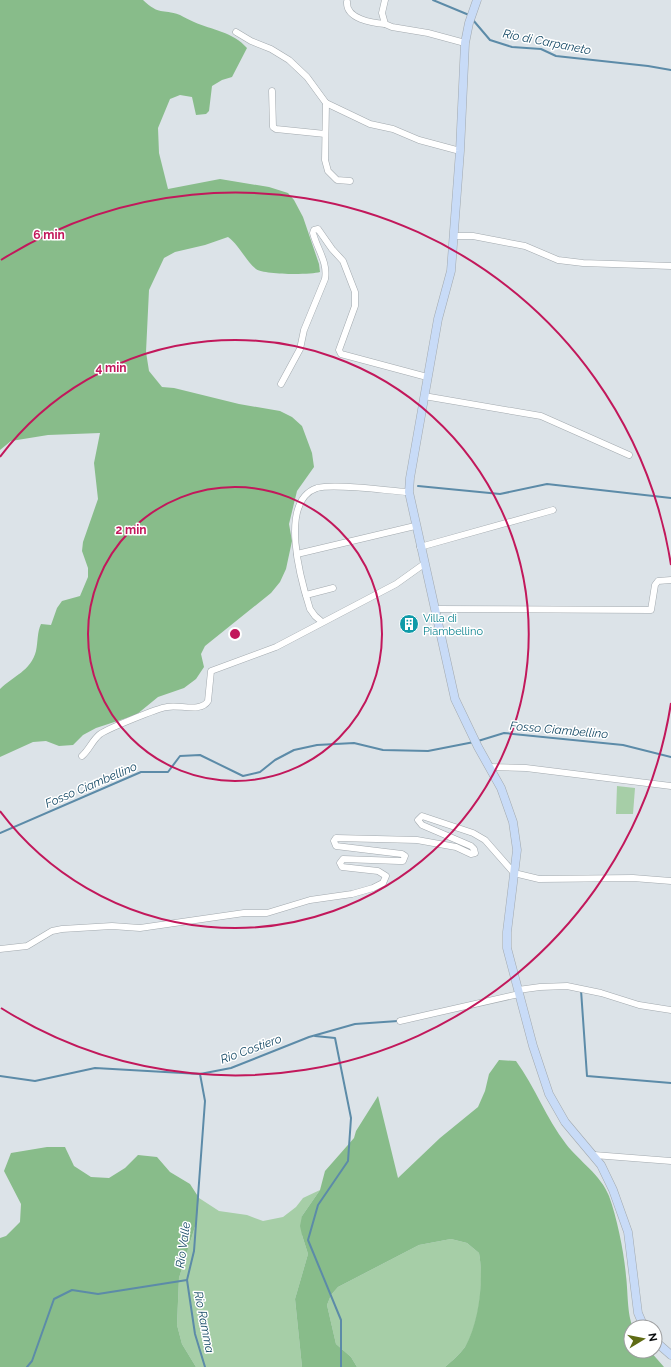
<svg xmlns="http://www.w3.org/2000/svg" width="671" height="1367" viewBox="0 0 671 1367" font-family="Raleway,sans-serif">
<rect width="100%" height="100%" fill="#dce3e8"/>
<g fill="#a6cea7">
<path d="M 617,786 L 635,788 L 633,814 L 616,814 Z"/>
<path d="M 320,1190 L 302,1216 L 302,1235 L 308,1254 L 295,1299 L 302,1367 L 196,1367 L 182,1344 L 177,1325 L 179,1278 L 197,1220 L 199,1198 L 219,1211 L 247,1215 L 263,1221 L 283,1217 L 296,1207 L 303,1198 Z"/>
<path d="M 451,1239 L 467,1243 L 479,1253 C 484,1280 480,1323 465,1347 C 460,1354 452,1361 445,1367 L 357,1367 L 351,1357 L 336,1344 L 327,1305 L 331,1295 L 338,1287 L 419,1245 Z"/>
</g>
<g fill="#88bc8a">
<path d="M 0,0 L 143,0 C 160,16 161,8 180,15 C 184,17 189,20 194,22 C 212,30 233,32 247,48 L 232,77 L 222,80 L 212,86 L 209,111 L 206,114 L 196,115 L 192,97 L 180,95 L 170,99 L 158,128 L 159,153 L 168,189 L 220,179 L 269,187 L 288,193 L 294,200 L 303,217 L 319,264 L 320,272 C 310,275 264,275 256,269 C 245,260 240,246 228,237 L 205,245 L 175,252 L 164,258 L 149,290 L 146,352 L 149,371 L 162,387 L 174,388 L 239,404 L 280,411 L 292,417 L 302,426 L 312,453 L 314,467 L 297,491 L 289,524 L 292,541 L 286,569 L 280,582 L 271,593 L 205,646 L 201,654 L 204,667 L 196,679 L 184,688 L 158,697 L 136,715 L 96,728 L 83,735 L 73,745 L 59,746 L 46,741 L 33,742 L 0,757 L 0,689 C 13,676 31,671 36,651 C 38,641 37,633 41,624 L 51,625 L 57,608 L 62,601 L 80,596 L 88,577 L 88,568 L 82,551 L 83,542 L 98,499 L 94,463 L 100,433 L 48,435 L 11,441 L 0,450 Z"/>
<path d="M 499,1060 L 516,1061 C 535,1087 546,1118 566,1144 C 579,1161 601,1175 609,1196 C 617,1218 624,1252 626,1276 C 628,1290 627,1315 633,1327 L 631,1327 L 631,1351 L 650,1351 L 664,1367 L 445,1367 C 452,1361 460,1354 465,1347 C 479,1323 484,1280 479,1253 L 467,1243 L 451,1239 L 419,1245 L 338,1287 L 331,1295 L 327,1305 L 336,1344 L 351,1357 L 357,1367 L 302,1367 L 295,1299 L 308,1254 L 302,1235 L 300,1226 L 302,1216 L 320,1190 L 325,1171 L 354,1138 L 356,1131 L 378,1096 L 398,1178 L 440,1138 L 478,1107 L 485,1091 L 489,1074 Z"/>
<path d="M 47,1147 L 65,1147 L 74,1166 L 91,1177 L 109,1178 L 125,1168 L 138,1155 L 157,1157 L 170,1172 L 190,1184 L 199,1198 L 197,1220 L 179,1278 L 177,1325 L 182,1344 L 196,1367 L 0,1367 L 0,1238 L 6,1236 L 20,1222 L 21,1204 L 4,1171 L 11,1153 Z"/>
</g>
<g fill="none" stroke-linecap="round" stroke-linejoin="round">
<g stroke="#5c8ba8" stroke-width="2">
<path d="M 433,0 L 469,15"/>
<path d="M 473,20 L 490,40 L 512,47 L 541,49 L 556,56 L 648,66 L 671,70"/>
<path d="M 418,486 L 500,494 L 547,484 L 671,498"/>
<path d="M 478,741 L 504,733 L 623,745 L 671,757"/>
<path d="M 0,833 L 141,772 L 168,772 L 180,756 L 200,755 L 243,776 L 260,772 L 275,760 L 294,750 L 317,745 L 354,743 L 383,750 L 428,751 L 474,742"/>
<path d="M 581,990 L 587,1076 L 671,1083"/>
<path d="M 315,1036 L 335,1038 L 351,1118 L 348,1161 L 318,1205 L 308,1240 L 341,1320 L 341,1367"/>
<path d="M 200,1074 L 205,1101 L 194,1251 L 187,1280 L 195,1334 L 205,1367"/>
<path d="M 0,1076 L 35,1081 L 95,1068 L 200,1074 L 231,1068 L 309,1037 L 355,1024 L 398,1021"/>
<path d="M 27,1367 L 32,1361 L 54,1299 L 72,1290 L 98,1294 L 187,1280"/>
</g>
<defs>
<g id="minor">
<path d="M 385,0 L 382,13 L 385,24 L 392,27 L 428,33 L 465,43"/>
<path d="M 347,2 C 346,19 372,23 385,24"/>
<path d="M 236,32 L 251,41 L 271,49 L 289,60 L 307,77 L 326,103 L 370,124 L 393,129 L 419,140 L 460,151"/>
<path d="M 272,91 L 273,127 L 276,129 L 325,134"/>
<path d="M 326,103 L 325,160 L 328,171 L 337,180 L 350,181"/>
<path d="M 455,236 L 473,236 L 525,246 L 558,260 L 583,263 L 671,266"/>
<path d="M 281,384 L 300,349 L 304,330 L 325,279 C 328,262 317,249 313,233 L 314,230 L 318,229 L 332,249 L 343,261 L 355,292 L 355,306 L 339,350 L 341,354 L 427,377"/>
<path d="M 424,396 L 541,416 L 629,455"/>
<path d="M 420,547 L 553,510"/>
<path d="M 297,554 L 415,526"/>
<path d="M 306,595 L 333,588"/>
<path d="M 435,609 L 651,610 L 655,585 L 658,581 L 671,580"/>
<path d="M 322,622 L 315,616 L 310,609 C 301,581 278,501 317,488 C 335,483 388,491 409,492"/>
<path d="M 82,756 C 89,750 92,741 99,735 C 104,730 158,708 167,707 C 178,704 201,713 208,701 L 211,671 L 276,647 L 396,584 L 424,564"/>
<path d="M 489,767 L 526,768 L 671,786"/>
<path d="M 0,949 L 27,946 L 52,931 L 62,929 L 112,926 L 140,928 L 244,913 L 267,913 L 310,900 L 352,894 L 373,888 L 383,883 L 386,876 L 378,871 L 342,867 L 340,863 L 343,859 L 399,861 L 403,861 L 405,856 L 402,854 L 336,846 L 334,841 L 336,838 L 417,840 L 456,847 L 471,854 L 475,853 L 474,849 L 471,846 L 422,825 L 418,820 L 422,816 L 473,833 L 485,840 L 514,873 L 539,879 L 633,878 L 671,881"/>
<path d="M 518,990 L 540,987 L 567,986 L 601,993 L 639,1005 L 671,1010"/>
<path d="M 400,1021 L 519,994"/>
<path d="M 594,1155 L 671,1161"/>
</g>
<g id="secondary">
<path d="M 477,0 L 469,23 L 465,43 L 460,151 L 451,271 L 438,319 L 410,478 L 409,492 L 455,699 L 478,747 L 501,788 L 513,822 L 517,850 L 507,932 L 507,948 L 533,1046 L 549,1094 L 565,1122 L 601,1165 L 613,1190 L 628,1232 L 638,1313 L 644,1327"/>
<path d="M 655,1341 L 671,1355"/>
</g>
</defs>
<use href="#minor" stroke="#a2a9ae" stroke-width="7"/>
<use href="#secondary" stroke="#a2a9ae" stroke-width="9"/>
<use href="#minor" stroke="#fff" stroke-width="6"/>
<use href="#secondary" stroke="#c8dbf7" stroke-width="8"/>
</g>
<g fill="none" stroke="#c2185b" stroke-width="2">
<circle cx="235" cy="634" r="147"/>
<path d="M0 457A294 294 0 1 1 0 811"/>
<path d="M671 703A441 441 0 0 1 1 1008M1 260A441 441 0 0 1 671 565"/>
</g>
<defs>
<symbol id="building-disc" viewBox="-11 -11 22 22"><circle r="9.5" fill="#0f9aa8" stroke="#fff"/><path d="M-4-6H4V6H1V3H-1V6H-4ZM-2.5-4.3h1.7v1.8h-1.7ZM.8-4.3h1.7v1.8H.8ZM-2.5-1h1.7V.8h-1.7ZM.8-1h1.7V.8H.8Z" fill="#fff"/></symbol>
</defs>
<g fill-rule="evenodd">
<use href="#building-disc" x="398" y="613" width="22" height="22"/>
</g>
<g text-anchor="middle" stroke-width="3" stroke-linejoin="round" paint-order="stroke">
<g font-size="11" fill="#0d838f" stroke="#fff" text-anchor="start">
<text x="423" y="622">Villa di<tspan x="423" dy="13">Piambellino</tspan></text>
</g>
<g font-size="12" font-style="italic" fill="#154965" stroke="#fff">
<text transform="translate(547 42) rotate(11)" y="4">Rio di Carpaneto</text>
<text transform="translate(559 730) rotate(5)" y="4">Fosso Ciambellino</text>
<text transform="translate(91 785) rotate(-23)" y="4">Fosso Ciambellino</text>
<text transform="translate(251 1049) rotate(-20)" y="4">Rio Costiero</text>
<text transform="translate(183 1245) rotate(-82)" y="4">Rio Valle</text>
<text transform="translate(204 1322) rotate(79)" y="4">Rio Ramma</text>
</g>
</g>
<circle cx="235" cy="634" r="6" fill="#c2185b" stroke="#fff" stroke-width="2"/>
<g font-size="12" text-anchor="middle" font-weight="bold" fill="#c2185b" stroke="#fff" stroke-width="3" stroke-linejoin="round" paint-order="stroke">
<text x="49" y="239">6 min</text>
<text x="111" y="372">4 min</text>
<text x="131" y="534">2 min</text>
</g>
<g transform="translate(643 1339) rotate(80)"><circle r="19" fill="#ffffff" stroke="#9d9e9f"/>
<path d="M0-3L7 15L0 10L-7 15Z" fill="#5f6b14"/>
<text y="-6" font-size="11" font-weight="bold" text-anchor="middle" fill="#0a0c0e">N</text>
</g>
</svg>
